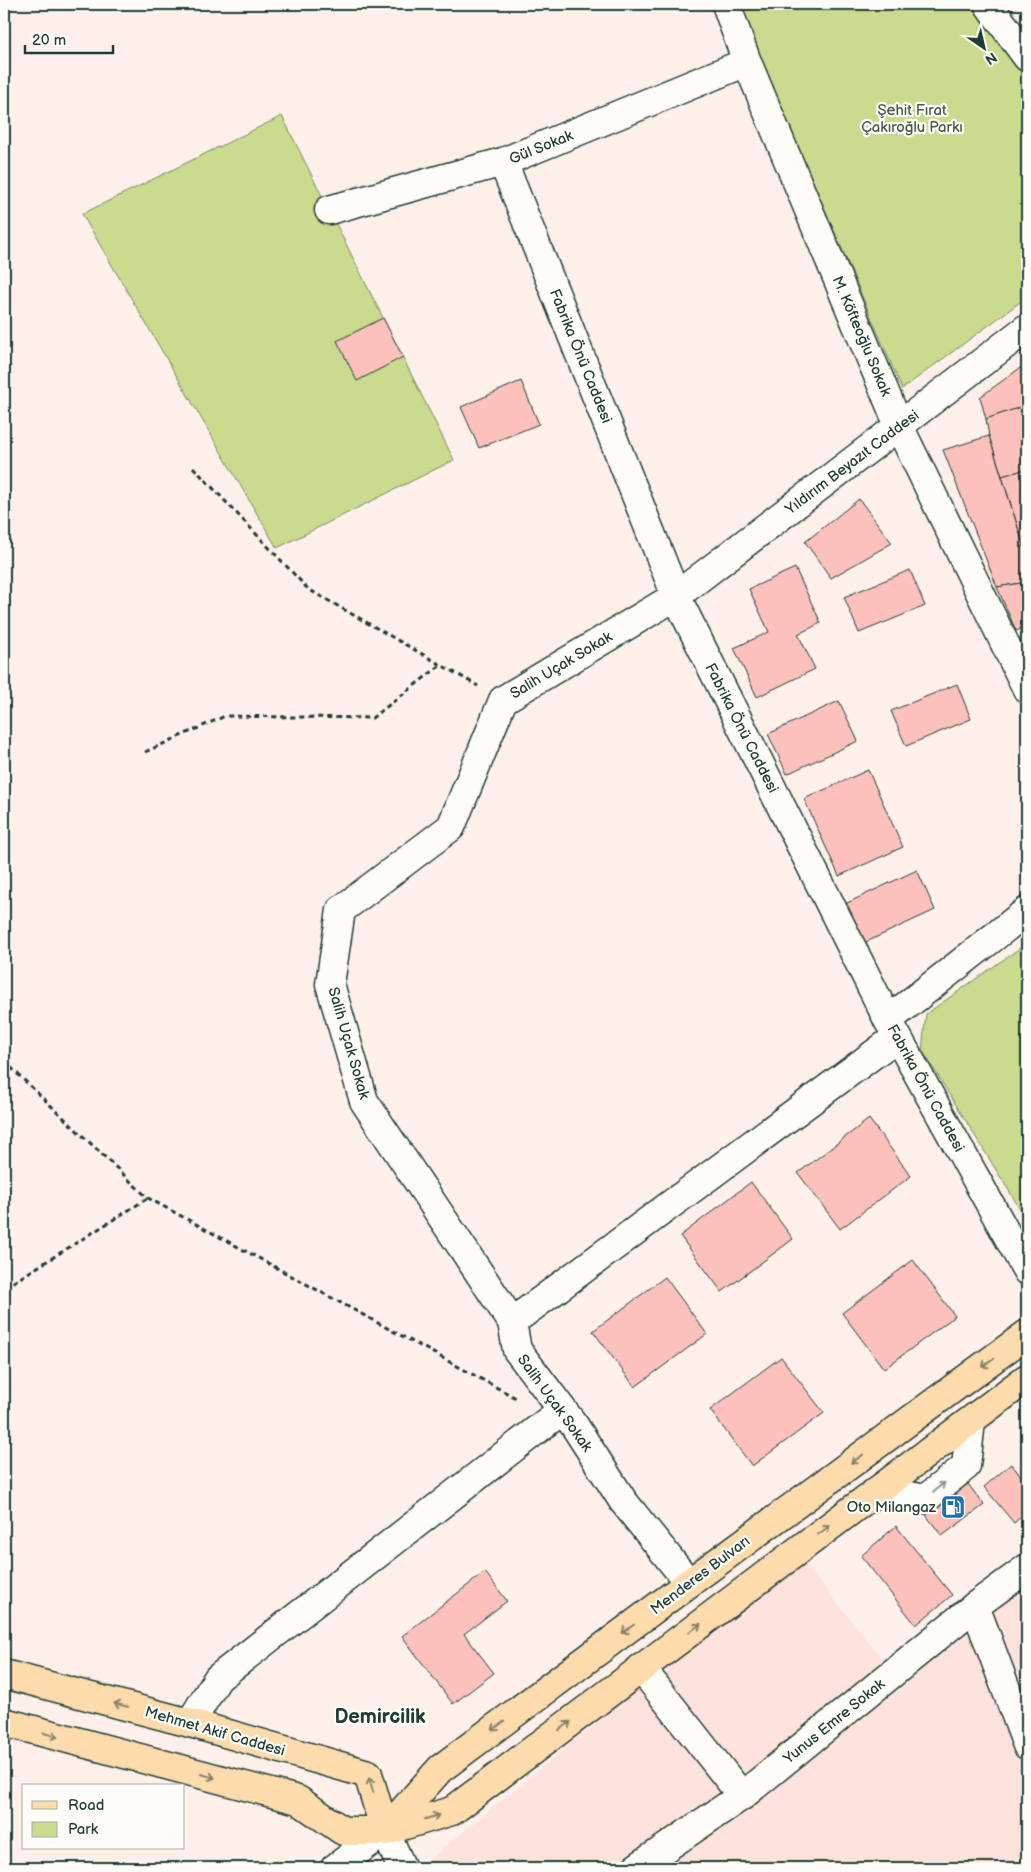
<svg xmlns="http://www.w3.org/2000/svg" width="1031" height="1872" viewBox="0 0 1031 1872" font-family="'Balsamiq Sans',sans-serif">
<rect width="100%" height="100%" fill="#fdf0eb"/>
<filter id="ink" filterUnits="userSpaceOnUse"><feTurbulence type="fractalNoise" baseFrequency=".02" numOctaves="2"/><feDisplacementMap in="SourceGraphic" scale="10" xChannelSelector="R" yChannelSelector="G"/><feConvolveMatrix kernelMatrix="1 2 1 2 8 2 1 2 1" color-interpolation-filters="sRGB"/></filter>
<g filter="url(#ink)">
<path fill="#fde2dd" d="M 799,1556 L 896,1675 L 1027,1574 L 1027,1868 L 419,1868 Z"/>
<g fill="#cada8e" stroke="#748c61">
<path d="M 744,4 L 971,4 L 1027,78 L 1027,297 L 902,389 L 738,7 Z"/>
<path d="M 282,116 L 454,460 L 277,548 L 82,214 Z"/>
<path d="M 1027,943 L 1027,1220 L 922,1050 L 926,1014 Z"/>
</g>
<g fill="#fdc1bc" stroke="#1f3d34">
<path d="M 383,318 L 403,357 L 357,381 L 337,341 Z"/>
<path d="M 1027,363 L 1027,405 L 986,419 L 980,397 Z"/>
<path d="M 521,381 L 539,424 L 479,448 L 461,407 Z"/>
<path d="M 1027,405 L 1027,469 L 1002,476 L 989,436 L 986,419 Z"/>
<path d="M 989,436 L 1027,556 L 1027,582 L 997,587 L 943,450 Z"/>
<path d="M 1027,469 L 1027,556 L 1002,476 Z"/>
<path d="M 859,499 L 892,543 L 831,578 L 805,542 Z"/>
<path d="M 795,568 L 821,623 L 798,634 L 815,669 L 757,697 L 734,648 L 769,632 L 749,589 Z"/>
<path d="M 910,570 L 925,606 L 859,633 L 844,597 Z"/>
<path d="M 1027,582 L 1027,627 L 1016,631 L 997,587 Z"/>
<path d="M 957,684 L 971,719 L 906,746 L 891,711 Z"/>
<path d="M 839,701 L 858,741 L 787,774 L 768,734 Z"/>
<path d="M 868,770 L 903,847 L 839,876 L 804,799 Z"/>
<path d="M 917,870 L 935,910 L 864,943 L 845,904 Z"/>
<path d="M 869,1119 L 911,1176 L 840,1229 L 798,1173 Z"/>
<path d="M 751,1182 L 793,1239 L 722,1292 L 680,1236 Z"/>
<path d="M 913,1260 L 955,1316 L 884,1369 L 842,1313 Z"/>
<path d="M 665,1277 L 707,1334 L 635,1387 L 593,1331 Z"/>
<path d="M 781,1357 L 824,1413 L 752,1466 L 710,1410 Z"/>
<path d="M 1011,1464 L 1027,1483 L 1027,1511 L 1014,1523 L 984,1487 Z"/>
<path d="M 968,1484 L 984,1505 L 942,1536 L 926,1515 Z"/>
<path d="M 896,1526 L 952,1595 L 916,1625 L 861,1556 Z"/>
<path d="M 485,1572 L 507,1601 L 464,1634 L 494,1673 L 453,1704 L 402,1636 Z"/>
</g>
<g fill="none" stroke-linecap="round" stroke-linejoin="round">
<defs>
<g id="minor">
<path d="M 726,4 L 747,62 L 899,426 L 1027,689"/>
<path d="M 988,4 L 1027,57"/>
<path d="M 503,162 L 676,596 L 888,1020 L 1027,1271"/>
<path d="M 329,210 L 503,162 L 747,62"/>
<path d="M 888,1020 L 1027,911"/>
<path d="M 512,1322 L 897,1037"/>
<path d="M 878,1490 L 925,1499 L 966,1466 L 971,1421"/>
<path d="M 689,1583 L 623,1501 L 574,1425 L 517,1350 L 512,1322 L 364,1101 L 330,984 L 341,910 L 451,827 L 503,700 L 676,596 L 1027,328"/>
<path d="M 975,1606 L 1027,1745"/>
<path d="M 641,1668 L 742,1796"/>
<path d="M 190,1723 L 218,1678 L 552,1418"/>
<path d="M 335,1868 L 385,1831 L 402,1868"/>
<path d="M 636,1868 L 742,1796 L 975,1606 L 1027,1568"/>
</g>
<g id="major">
<path d="M 4,1674 L 190,1723 L 368,1774 L 385,1831"/>
<path d="M 4,1722 L 298,1800 L 343,1831 L 385,1831 L 452,1811 L 1027,1378"/>
<path d="M 385,1831 L 440,1769 L 689,1583 L 1027,1334"/>
</g>
</defs>
<use href="#minor" stroke="#1f3d34" stroke-width="31"/>
<use href="#major" stroke="#1f3d34" stroke-width="31"/>
<g stroke="#1f3d34" stroke-width="3" stroke-dasharray="5 4" stroke-linecap="butt">
<path d="M 193,467 L 308,589 L 478,686"/>
<path d="M 145,752 L 225,716 L 372,718 L 441,665"/>
<path d="M 4,1061 L 148,1198 L 516,1398"/>
<path d="M 4,1283 L 12,1283 L 148,1198"/>
</g>
<use href="#minor" stroke="#fdfcf7" stroke-width="28"/>
<use href="#major" stroke="#fedbac" stroke-width="28"/>
</g>
<defs><path id="oneway-shaft" d="M-6 0H5M1.5-3L5.5 0L1.5 3" fill="none" stroke-width="1.6" stroke-linecap="round" stroke-linejoin="round" transform="scale(1.25)"/></defs>
<g stroke="#83846a">
<use href="#oneway-shaft" transform="translate(988 1363) rotate(144)"/>
<use href="#oneway-shaft" transform="translate(857 1459) rotate(144)"/>
<use href="#oneway-shaft" transform="translate(824 1530) rotate(-37)"/>
<use href="#oneway-shaft" transform="translate(695 1628) rotate(-37)"/>
<use href="#oneway-shaft" transform="translate(628 1629) rotate(143)"/>
<use href="#oneway-shaft" transform="translate(121 1705) rotate(-165)"/>
<use href="#oneway-shaft" transform="translate(498 1726) rotate(143)"/>
<use href="#oneway-shaft" transform="translate(565 1726) rotate(-37)"/>
<use href="#oneway-shaft" transform="translate(51 1735) rotate(15)"/>
<use href="#oneway-shaft" transform="translate(208 1776) rotate(15)"/>
<use href="#oneway-shaft" transform="translate(371 1785) rotate(-107)"/>
<use href="#oneway-shaft" transform="translate(432 1817) rotate(-17)"/>
</g>
<use stroke="#8e9c96" href="#oneway-shaft" transform="translate(939 1487) rotate(-38)"/>
</g>
<defs>
<symbol id="fuel-square" viewBox="-11 -11 22 22"><rect x="-9" y="-9" width="18" height="18" rx="4" fill="#1f6fb2" stroke="#fdfcf7"/><path d="M-5.5-6h7V0h2V4h1.3V-2.5L3-4.5l.8-.8L6-3V5H2.5V1h-1V6h-7ZM-4.2-4.7v3.2H.2V-4.7Z" fill="#fff"/></symbol>
</defs>
<g fill-rule="evenodd">
<use href="#fuel-square" x="939" y="1493" width="28" height="28"/>
</g>
<g text-anchor="middle" stroke-width="4.5" stroke-linejoin="round" paint-order="stroke">
<g font-size="15" fill="#415c46" stroke="#fdfcf7">
<text x="912" y="115">Şehit Fırat<tspan x="912" dy="17">Çakıroğlu Parkı</tspan></text>
</g>
<g font-size="15" fill="#1f3d34" stroke="#fdfcf7">
<text transform="translate(541 147) rotate(-22)" y="5">Gül Sokak</text>
<text transform="translate(862 336) rotate(67)" y="5">M. Köfteoğlu Sokak</text>
<text transform="translate(581 356) rotate(68)" y="5">Fabrika Önü Caddesi</text>
<text transform="translate(852 462) rotate(-37)" y="5">Yıldırım Beyazıt Caddesi</text>
<text transform="translate(561 665) rotate(-31)" y="5">Salih Uçak Sokak</text>
<text transform="translate(742 728) rotate(63)" y="5">Fabrika Önü Caddesi</text>
<text transform="translate(349 1043) rotate(74)" y="5">Salih Uçak Sokak</text>
<text transform="translate(926 1088) rotate(61)" y="5">Fabrika Önü Caddesi</text>
<text transform="translate(555 1403) rotate(54)" y="5">Salih Uçak Sokak</text>
<text transform="translate(700 1575) rotate(-37)" y="5">Menderes Bulvarı</text>
<text transform="translate(834 1721) rotate(-39)" y="5">Yunus Emre Sokak</text>
<text transform="translate(215 1731) rotate(16)" y="5">Mehmet Akif Caddesi</text>
</g>
<g font-size="15" fill="#1f3d34" stroke="#fdfcf7" text-anchor="end">
<text x="936" y="1512">Oto Milangaz</text>
</g>
<g font-size="20" font-weight="bold" fill="#1f3d34" stroke="#fdfcf7">
<text x="380" y="1723">Demircilik</text>
</g>
</g>
<rect width="1031" height="1872" fill="none" stroke="#fdfcf7" stroke-width="20"/>
<rect x="10" y="10" width="1011" height="1852" fill="none" stroke="#1f3d34" stroke-width="2" filter="url(#ink)"/>
<rect x="22" y="1784" width="162" height="65" fill="#fdfcf7" stroke="#a4b0a9"/>
<rect x="32" y="1801" width="25" height="8" fill="#fedbac" stroke="#a4b0a9"/>
<text x="68" y="1810" font-size="15" fill="#1f3d34">Road</text>
<rect x="32" y="1822" width="25" height="15" fill="#cada8e" stroke="#a4b0a9"/>
<text x="68" y="1834" font-size="15" fill="#1f3d34">Park</text>
<g transform="translate(984 48) rotate(146)" stroke="#fdfcf7" stroke-width="4" paint-order="stroke">
<path d="M0-4L9 19L0 12L-9 19Z" fill="#1f3d34"/>
<text y="-8" font-size="14" font-weight="bold" text-anchor="middle" fill="#1f3d34">N</text>
</g>
<path d="M25 45v8h88v-8" fill="none" stroke="#1f3d34" stroke-width="2.5"/>
<text x="32" y="45" font-size="15" fill="#1f3d34" stroke="#fdfcf7" stroke-width="4" paint-order="stroke">20 m</text>
</svg>
